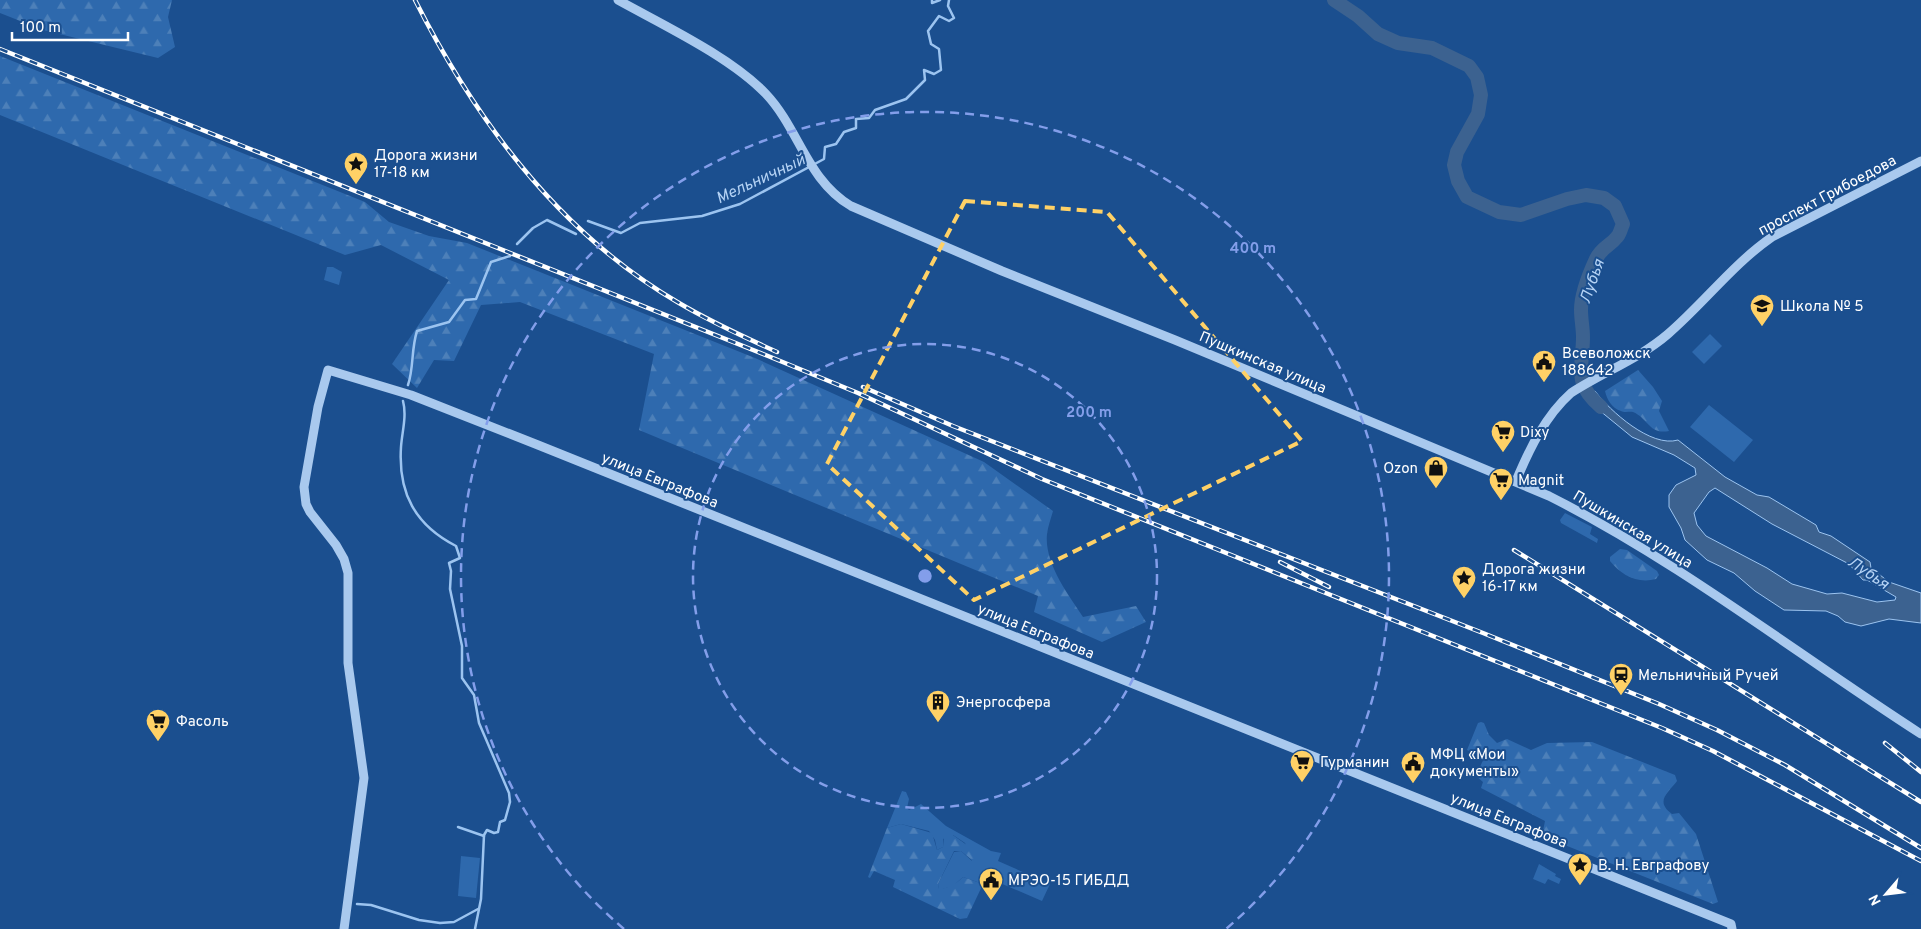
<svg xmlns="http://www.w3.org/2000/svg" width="1921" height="929" viewBox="0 0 1921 929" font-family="Overpass,sans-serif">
<defs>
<pattern id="forest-firs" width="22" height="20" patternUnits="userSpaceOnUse" patternTransform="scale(1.25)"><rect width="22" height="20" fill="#2e69ad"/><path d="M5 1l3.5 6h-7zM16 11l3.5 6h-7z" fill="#4d80b9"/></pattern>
</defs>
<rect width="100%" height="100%" fill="#1b4f8f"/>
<g fill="#2e69ad">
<path d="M 327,267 L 333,267 L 342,272 L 339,285 L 324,280 Z"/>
<path d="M 1710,334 L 1722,346 L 1704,364 L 1692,352 Z"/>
<path d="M 1709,405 L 1753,440 L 1734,462 L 1690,427 Z"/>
<path d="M 1565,513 L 1592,527 L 1590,534 L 1598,539 L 1597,543 L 1561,523 L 1560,520 Z"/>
<path d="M 902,791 L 906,792 L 909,799 L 907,808 L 909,810 L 921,804 L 946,826 L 991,851 L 1001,853 L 998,861 L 1050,884 L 1042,901 L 986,877 L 983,884 L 963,877 L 953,886 L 939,890 L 938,884 L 954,852 L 961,851 L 972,861 L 965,843 L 953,835 L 943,839 L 943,847 L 937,850 L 935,840 L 929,831 L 901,824 L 887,828 Z"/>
<path d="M 461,856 L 480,858 L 476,898 L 458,896 Z"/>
<path d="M 1539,864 L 1556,874 L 1555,876 L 1561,879 L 1559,884 L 1548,879 L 1545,884 L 1533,879 Z"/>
</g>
<g fill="url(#forest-firs)">
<path d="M 0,0 L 172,0 L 168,17 L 175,47 L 158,58 L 43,30 L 0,13 Z"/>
<path d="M 0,56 L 365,202 L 389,222 L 429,236 L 467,243 L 755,358 L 984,462 L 1053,511 C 1051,518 1048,526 1047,534 C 1044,563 1068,594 1083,617 L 1136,606 L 1146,622 L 1102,642 L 1034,612 L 1038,596 L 639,430 L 654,354 L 520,302 L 481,305 L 454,361 L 434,360 L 417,388 L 392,364 L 449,280 L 381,245 L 345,255 L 0,115 Z"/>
<path d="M 1638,370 L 1653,387 L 1662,401 L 1659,411 L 1669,431 C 1649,435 1648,418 1633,412 C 1630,411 1625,413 1621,411 C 1612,408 1607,400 1605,391 Z"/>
<path d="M 1620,549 L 1627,550 L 1657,571 L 1659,575 L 1656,579 C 1637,584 1621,575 1610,561 L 1610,557 Z"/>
<path d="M 1481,722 L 1484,723 L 1489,735 L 1497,743 L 1507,739 L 1531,750 L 1547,743 L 1592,742 L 1675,775 L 1677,781 C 1669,792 1654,801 1672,814 L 1679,813 L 1696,834 L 1718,902 L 1713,904 L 1542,836 L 1545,821 L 1481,788 L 1483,782 L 1476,776 L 1484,758 L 1467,750 L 1478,723 Z"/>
<path d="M 901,824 L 932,833 L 937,850 L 943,847 L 944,836 L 950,833 L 985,858 L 985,862 L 978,865 L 961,851 L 954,851 L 938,884 L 939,889 C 949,888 956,884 963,877 L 983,884 L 967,918 L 960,919 L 893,887 L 895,880 L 874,871 L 870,878 L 868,877 L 887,828 Z"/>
</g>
<path fill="#3c6290" stroke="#9cc4f0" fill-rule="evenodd" d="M 1595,391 C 1610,411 1651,448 1678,440 L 1725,477 L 1757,495 L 1769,497 L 1816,525 L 1819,532 L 1831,536 L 1870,562 L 1871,568 L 1889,582 L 1921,593 L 1921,623 L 1889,619 L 1861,626 L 1845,622 L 1838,616 L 1826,611 L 1784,610 L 1755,591 L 1734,573 L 1707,560 L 1685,540 L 1681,528 L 1669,507 L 1669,495 L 1676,485 L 1696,475 L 1695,468 L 1674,455 L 1632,437 L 1583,397 ZM 1715,488 L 1772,524 L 1849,564 L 1863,580 L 1867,580 L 1896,597 L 1895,600 L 1877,602 L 1842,593 L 1827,594 L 1792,584 L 1767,568 L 1706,536 L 1697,525 L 1694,513 L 1709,492 Z"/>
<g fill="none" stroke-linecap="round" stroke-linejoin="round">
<g stroke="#9cc4f0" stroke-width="2.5">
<path d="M 932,0 L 932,3 L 940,0"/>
<path d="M 588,221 L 621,233 L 640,223 L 702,216 L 740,204 L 824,159 L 825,147 L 836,144 L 844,132 L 856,128 L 856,119 L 869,118 L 875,110 L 906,99 L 925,80 L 924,70 L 934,74 L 941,70 L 939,49 L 931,44 L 928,31 L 939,16 L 949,21 L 954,18 L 948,6 L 949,0"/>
<path d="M 517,244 L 533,228 L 547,220 L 576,234"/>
<path d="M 408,385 C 414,367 411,350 417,331 L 449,322 L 465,300 L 476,299 L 491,262 L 510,256"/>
<path d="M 403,401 C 407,416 402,432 401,447 C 398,493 415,525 456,546 L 460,558 L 449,563 L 451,571 L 450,589 L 462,646 L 462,678 L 474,695 L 479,723 L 509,793 L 510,802 L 505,820 L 500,822 L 498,832 L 494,833 L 487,830 L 484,835 L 481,899 L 475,929"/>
<path d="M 458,827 L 484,836"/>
<path d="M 357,904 L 371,905 L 419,920 L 440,923 L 454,922 L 478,909"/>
</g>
<path stroke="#3c6290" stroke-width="14" d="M 1334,0 L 1358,16 L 1378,34 L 1398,43 L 1432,48 L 1469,66 L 1477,77 L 1481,95 L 1478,114 L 1457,152 L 1454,165 L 1458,181 L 1467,197 L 1499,212 L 1521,215 L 1567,199 L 1586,195 L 1604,198 L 1615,206 L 1623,224 C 1621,228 1620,234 1617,237 C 1610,246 1602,247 1596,259 C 1589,274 1581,293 1581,310 C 1581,319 1583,328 1583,337 C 1583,367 1572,383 1601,407"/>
<g stroke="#a9c9ee" stroke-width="9">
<path d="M 618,0 C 663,25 731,57 766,94 C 799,129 807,180 851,206 L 1002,271 L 1175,340 L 1549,496 C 1680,562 1798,655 1921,734"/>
<path d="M 1516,481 C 1529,450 1545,416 1571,393 C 1603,372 1639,359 1668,334 C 1704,303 1733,264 1772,237 L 1921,161"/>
<path d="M 344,929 L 364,778 L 348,663 L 348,573 L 344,559 L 336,545 L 310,512 L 306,504 L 304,487 L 318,407 L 328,370 L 411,395 L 538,445 L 1731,924 L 1732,929"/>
</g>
<defs>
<g id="rail">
<path d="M 415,0 C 476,121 560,234 679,303 C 711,322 744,337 777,352"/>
<path d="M 0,49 L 768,356 L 858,393 L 1042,479 L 1662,728 L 1713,751 L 1921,861"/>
<path d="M 863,387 L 953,426 L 1483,633 L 1659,704 L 1717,730 L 1785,765 L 1921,848"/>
<path d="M 1514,550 L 1921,802"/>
<path d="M 1280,562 L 1329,587"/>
<path d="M 1885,743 L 1921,772"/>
</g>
</defs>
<use href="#rail" stroke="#fff" stroke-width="4.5"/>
<use href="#rail" stroke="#1b4f8f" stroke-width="2.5" stroke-dasharray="8" stroke-linecap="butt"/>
</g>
<path fill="none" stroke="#ffd166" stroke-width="4" stroke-dasharray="10 6" stroke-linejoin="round" d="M 965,201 L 1107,212 L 1302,441 L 974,600 L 827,464 Z"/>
<g fill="none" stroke="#839eea" stroke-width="2.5" stroke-dasharray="9 6">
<circle cx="925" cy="576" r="232"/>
<path d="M624 929A464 464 0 1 1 1226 929"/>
</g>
<defs>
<symbol id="sight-pin" viewBox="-11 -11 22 30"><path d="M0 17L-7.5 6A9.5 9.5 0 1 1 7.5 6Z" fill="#ffd166" stroke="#1b4f8f"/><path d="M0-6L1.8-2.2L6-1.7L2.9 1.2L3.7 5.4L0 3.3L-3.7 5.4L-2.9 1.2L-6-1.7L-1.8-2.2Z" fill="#111"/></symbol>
<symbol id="school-pin" viewBox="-11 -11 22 30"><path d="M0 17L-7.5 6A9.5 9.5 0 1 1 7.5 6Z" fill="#ffd166" stroke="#1b4f8f"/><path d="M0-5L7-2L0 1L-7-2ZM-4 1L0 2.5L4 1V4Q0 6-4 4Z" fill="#111"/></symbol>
<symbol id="civic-pin" viewBox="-11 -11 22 30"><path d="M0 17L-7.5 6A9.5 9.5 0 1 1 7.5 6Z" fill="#ffd166" stroke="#1b4f8f"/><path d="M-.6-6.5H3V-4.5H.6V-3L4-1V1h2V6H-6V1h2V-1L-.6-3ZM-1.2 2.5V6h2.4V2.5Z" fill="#111"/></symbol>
<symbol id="supermarket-pin" viewBox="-11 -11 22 30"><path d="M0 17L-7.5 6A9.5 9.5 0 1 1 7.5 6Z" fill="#ffd166" stroke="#1b4f8f"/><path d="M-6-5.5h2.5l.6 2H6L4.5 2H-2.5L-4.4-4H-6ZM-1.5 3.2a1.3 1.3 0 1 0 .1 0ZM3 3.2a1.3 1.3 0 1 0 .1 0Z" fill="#111"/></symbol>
<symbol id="shop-pin" viewBox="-11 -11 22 30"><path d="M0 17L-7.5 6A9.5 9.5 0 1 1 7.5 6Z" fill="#ffd166" stroke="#1b4f8f"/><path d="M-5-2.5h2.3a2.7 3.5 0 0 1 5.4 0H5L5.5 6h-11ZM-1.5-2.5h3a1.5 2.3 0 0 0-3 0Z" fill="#111"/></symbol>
<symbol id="station-pin" viewBox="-11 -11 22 30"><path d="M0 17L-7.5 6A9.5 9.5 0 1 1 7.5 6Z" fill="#ffd166" stroke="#1b4f8f"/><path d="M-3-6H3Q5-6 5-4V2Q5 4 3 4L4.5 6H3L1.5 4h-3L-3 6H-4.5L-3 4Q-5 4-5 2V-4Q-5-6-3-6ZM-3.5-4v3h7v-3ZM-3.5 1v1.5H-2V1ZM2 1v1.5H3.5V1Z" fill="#111"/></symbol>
<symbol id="building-pin" viewBox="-11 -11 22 30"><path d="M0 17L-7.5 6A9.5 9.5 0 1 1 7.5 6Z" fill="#ffd166" stroke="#1b4f8f"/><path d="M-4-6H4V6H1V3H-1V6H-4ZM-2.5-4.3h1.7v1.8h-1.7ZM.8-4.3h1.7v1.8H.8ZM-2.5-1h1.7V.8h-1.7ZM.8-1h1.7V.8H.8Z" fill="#111"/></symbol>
</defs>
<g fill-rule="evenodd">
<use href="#sight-pin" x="342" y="150" width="28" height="38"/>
<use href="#school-pin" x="1748" y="292" width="28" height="38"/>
<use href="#civic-pin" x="1530" y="348" width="28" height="38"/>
<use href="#supermarket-pin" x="1489" y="418" width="28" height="38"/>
<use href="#shop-pin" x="1422" y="454" width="28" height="38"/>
<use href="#supermarket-pin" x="1487" y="466" width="28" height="38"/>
<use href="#sight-pin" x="1450" y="564" width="28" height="38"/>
<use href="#station-pin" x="1607" y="661" width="28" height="38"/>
<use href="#building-pin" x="924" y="688" width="28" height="38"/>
<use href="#supermarket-pin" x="144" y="707" width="28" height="38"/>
<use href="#supermarket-pin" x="1288" y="748" width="28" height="38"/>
<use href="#civic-pin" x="1399" y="749" width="28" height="38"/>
<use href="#sight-pin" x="1566" y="851" width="28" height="38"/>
<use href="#civic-pin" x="977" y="866" width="28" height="38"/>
</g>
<g text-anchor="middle" stroke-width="4" stroke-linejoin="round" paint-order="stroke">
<g font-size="15" fill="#fff" stroke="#1b4f8f" text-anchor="start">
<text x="374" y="160">Дорога жизни<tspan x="374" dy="17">17-18 км</tspan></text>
<text x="1780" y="311">Школа № 5</text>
<text x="1562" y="358">Всеволожск<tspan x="1562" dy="17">188642</tspan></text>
<text x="1520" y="437">Dixy</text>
<text x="1418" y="473" text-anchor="end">Ozon</text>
<text x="1518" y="485">Magnit</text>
<text x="1482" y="574">Дорога жизни<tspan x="1482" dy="17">16-17 км</tspan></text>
<text x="1638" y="680">Мельничный Ручей</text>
<text x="956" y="707">Энергосфера</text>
<text x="176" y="726">Фасоль</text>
<text x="1430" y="759">МФЦ «Мои<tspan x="1430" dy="17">документы»</tspan></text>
<text x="1320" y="767">Гурманин</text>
<text x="1598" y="870">В. Н. Евграфову</text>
<text x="1008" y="885">МРЭО-15 ГИБДД</text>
</g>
<g font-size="15" fill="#fff" stroke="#1b4f8f">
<text transform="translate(1827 195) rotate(-28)" y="5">проспект Грибоедова</text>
<text transform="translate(1263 362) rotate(23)" y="5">Пушкинская улица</text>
<text transform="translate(660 480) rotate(22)" y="5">улица Евграфова</text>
<text transform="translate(1633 529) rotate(31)" y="5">Пушкинская улица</text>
<text transform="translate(1036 631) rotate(22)" y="5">улица Евграфова</text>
<text transform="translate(1509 820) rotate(22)" y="5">улица Евграфова</text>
</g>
<g font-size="16" font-style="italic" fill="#b5d3f5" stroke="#1b4f8f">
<text transform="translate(760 178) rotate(-25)" y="6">Мельничный</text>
<text transform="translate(1591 281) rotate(-71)" y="6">Лубья</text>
<text transform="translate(1869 572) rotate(34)" y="6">Лубья</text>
</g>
</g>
<circle cx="925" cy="576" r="8" fill="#839eea" stroke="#1b4f8f" stroke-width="2.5"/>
<g font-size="15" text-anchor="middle" font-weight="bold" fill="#839eea" stroke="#1b4f8f" stroke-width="4" stroke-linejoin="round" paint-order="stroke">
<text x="1253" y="253">400 m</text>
<text x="1089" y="417">200 m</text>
</g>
<g transform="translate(1886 894) rotate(242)" stroke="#1b4f8f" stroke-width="4" paint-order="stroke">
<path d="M0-4L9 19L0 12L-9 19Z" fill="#ffffff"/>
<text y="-8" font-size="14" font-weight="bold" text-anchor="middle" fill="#ffffff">N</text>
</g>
<path d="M12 32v8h116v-8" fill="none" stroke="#ffffff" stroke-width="2.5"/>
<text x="20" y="32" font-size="15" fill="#ffffff" stroke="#1b4f8f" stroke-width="4" paint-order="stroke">100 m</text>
</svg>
